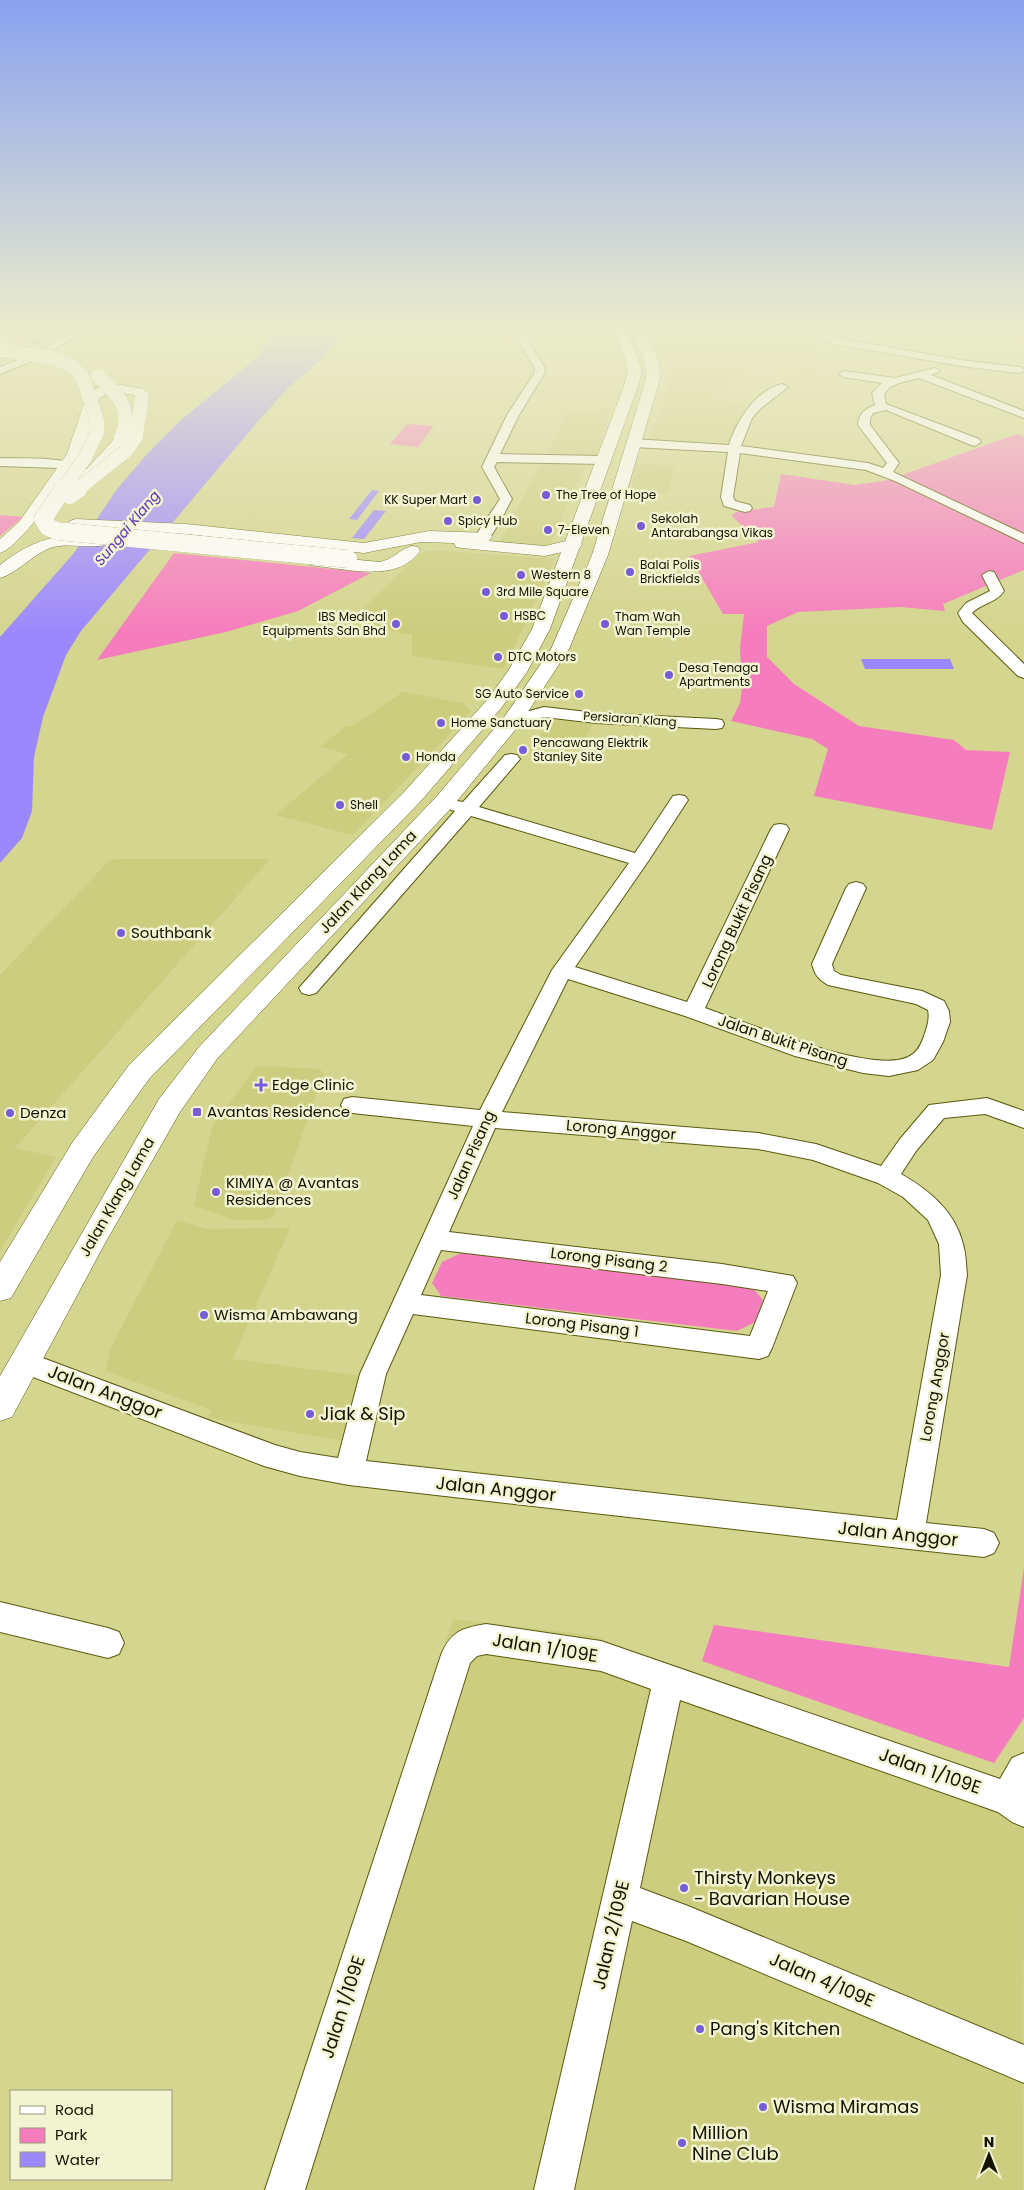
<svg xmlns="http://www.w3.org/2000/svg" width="1024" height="2190" viewBox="0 0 1024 2190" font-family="Poppins,sans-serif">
<rect width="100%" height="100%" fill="#d4d58e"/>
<g fill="#cccd7e">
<path d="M 644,326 L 779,326 L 787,339 L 820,342 L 813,372 L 754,365 L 711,398 L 747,406 L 740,445 L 648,441 L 673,376 Z"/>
<path d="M 612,408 L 596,456 L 549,452 L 566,412 Z"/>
<path d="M 542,460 L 587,461 L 551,543 L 544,546 L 499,544 Z"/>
<path d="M 636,464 L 674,466 L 668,494 L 630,493 Z"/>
<path d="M 434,550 L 555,559 L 504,669 L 412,656 L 412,633 L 404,634 L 355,620 L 356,616 L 422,552 Z"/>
<path d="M 403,692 L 463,703 L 471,711 L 353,835 L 276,815 L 348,754 L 321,747 L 345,727 L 354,725 Z"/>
<path d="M 555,720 L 593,724 L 578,751 L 533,743 Z"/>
<path d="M 119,859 L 270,859 L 15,1148 L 56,1157 L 0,1251 L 0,975 L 110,860 Z"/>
<path d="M 260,1066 L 319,1069 L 324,1073 L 273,1217 L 264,1220 L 235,1220 L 194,1206 L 212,1127 L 255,1068 Z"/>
<path d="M 177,1220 L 205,1229 L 290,1228 L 230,1365 L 233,1359 L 364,1376 L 350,1442 L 208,1418 L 211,1410 L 106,1371 L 110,1350 Z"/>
<path d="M 453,1619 L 591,1635 L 1024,1805 L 1023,2190 L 263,2190 Z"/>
</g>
<g fill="#f67dbd">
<path d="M 407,424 L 434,426 L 418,447 L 390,444 Z"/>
<path d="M 1017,434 L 1024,437 L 1024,570 L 943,604 L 945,611 L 900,607 L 798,612 L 767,626 L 767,657 L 794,684 L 859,726 L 954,740 L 966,750 L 1010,752 L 992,830 L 814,796 L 828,749 L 812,739 L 731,721 L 740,703 L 742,689 L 740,648 L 744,614 L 723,614 L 689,556 L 759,542 L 731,515 L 739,511 L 774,507 L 781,474 L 855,485 L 888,480 Z"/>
<path d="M 0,515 L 23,517 L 0,536 Z"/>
<path d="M 174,553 L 371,573 L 298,611 L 226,632 L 97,660 Z"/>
<path d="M 461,1253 L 752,1287 L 763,1300 L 755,1322 L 737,1331 L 441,1296 L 432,1283 L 442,1262 Z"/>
<path d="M 1024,1568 L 1024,1718 L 994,1763 L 702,1661 L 714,1625 L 1009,1667 Z"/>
</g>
<g fill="#9c88fd">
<path d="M 277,326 L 345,326 L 322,359 L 288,388 L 260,419 L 81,631 L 66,655 L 43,717 L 34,757 L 32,811 L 22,838 L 0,863 L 0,637 L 74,553 L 117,489 L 148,453 L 182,419 L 253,361 L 269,341 Z"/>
<path d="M 372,490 L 379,491 L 357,520 L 349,519 Z"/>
<path d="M 374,510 L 386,511 L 364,539 L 352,538 Z"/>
<path d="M 861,659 L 950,659 L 954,669 L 865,669 Z"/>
</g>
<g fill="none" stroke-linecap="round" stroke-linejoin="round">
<defs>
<g id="street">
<path d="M 79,326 L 92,326 L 52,351 L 44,351 L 43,349 Z"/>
<path d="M 518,326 L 528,326 L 526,338 L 545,368 L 544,374 L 519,415 L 500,454 L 604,456 L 610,460 L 604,464 L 497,462 L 494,467 L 512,499 C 505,511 490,545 477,548 L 470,544 L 500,499 L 482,467 L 507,415 L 534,374 L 535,368 L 516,338 Z"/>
<path d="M 815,326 L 825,326 L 831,336 L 837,338 L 961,360 L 1019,367 L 1023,368 L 1024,371 L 1019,373 L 961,366 L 835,344 L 823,340 Z"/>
<path d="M 1015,326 L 1024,326 L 1024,330 L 1016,328 Z"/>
<path d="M 31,355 L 36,358 L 35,360 L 0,374 L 0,367 Z"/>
<path d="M 935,368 L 940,371 L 931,375 L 1024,411 L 1024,418 L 919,378 L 899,383 L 890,387 L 884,394 L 886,404 L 979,439 L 981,442 L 975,446 L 971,445 L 886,410 L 873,413 L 870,419 L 870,425 L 899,463 L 893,472 L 1024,534 L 1024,543 L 895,481 L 866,470 L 740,453 L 733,497 L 735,501 L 750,505 L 752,508 L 750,511 L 745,512 L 724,506 L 721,497 L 728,452 L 633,447 L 627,443 L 633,439 L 729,445 C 736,421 756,390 782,384 L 788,387 L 761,408 L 752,418 L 741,446 L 868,463 L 883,468 L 887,463 L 858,425 C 858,414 865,409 875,405 L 872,393 L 882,383 L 844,377 L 839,374 L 844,371 L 895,378 Z"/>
<path d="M 0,458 C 23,459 78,455 93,474 L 87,478 L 76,472 L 59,468 L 0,466 Z"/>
<path d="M 989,571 L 994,572 L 1004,591 C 996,603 982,603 972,613 L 1024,664 L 1024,678 L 1018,676 L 963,622 L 958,613 L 966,603 L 990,591 L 982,575 Z"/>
<path d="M 544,707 L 596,713 L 716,719 L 722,720 L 724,724 L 722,728 L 716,729 L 596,723 L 544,717 L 513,725 L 507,723 L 505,720 L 507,717 Z"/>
<path d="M 511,754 L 517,755 L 520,759 L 479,807 L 635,853 L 673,796 L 679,795 L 685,796 L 688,800 L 649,860 L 575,967 L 687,1002 L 771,829 L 774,825 L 780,824 L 786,825 L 789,829 L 705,1008 C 745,1022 872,1075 908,1057 C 917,1053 921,1045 924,1036 C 927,1027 930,1019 928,1010 L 916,1004 L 828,985 C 818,979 815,975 812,964 L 846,888 L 849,884 L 856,882 L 863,884 L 866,888 L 832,964 L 834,971 L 841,975 L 922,991 L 944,1001 L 949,1011 L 950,1022 L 943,1042 L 933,1060 L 918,1070 L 889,1076 L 863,1073 L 795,1056 L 685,1016 L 568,979 L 502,1112 L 758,1133 L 816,1144 L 881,1166 L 900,1139 L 929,1105 L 987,1098 L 1024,1111 L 1024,1128 L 985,1114 L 944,1118 L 916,1151 L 901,1174 C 929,1190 955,1211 963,1244 C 966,1254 966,1265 967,1275 L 926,1523 L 984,1529 L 994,1533 L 999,1543 L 994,1553 L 984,1557 L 909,1549 L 349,1485 L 300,1476 L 264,1466 L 15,1370 L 11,1362 L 15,1354 L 24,1351 L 275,1445 L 300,1452 L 338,1458 L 360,1374 L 473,1126 L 352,1113 L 344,1111 L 341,1105 L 344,1099 L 352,1097 L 480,1110 L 552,970 L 629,863 L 471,816 L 316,993 L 309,995 L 302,993 L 299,988 L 455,811 L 451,810 L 448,806 L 451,802 L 457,801 L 463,802 L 505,755 ZM 495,1128 L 758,1149 L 813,1160 L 878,1183 L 903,1197 L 928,1220 L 939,1244 L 941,1275 L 897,1520 L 366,1461 L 386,1374 L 413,1314 L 759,1359 L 768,1356 L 772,1348 L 797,1283 L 793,1276 L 722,1264 L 449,1232 ZM 441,1250 L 722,1284 L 768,1291 L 750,1336 L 421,1295 Z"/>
<path d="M 0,1602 L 108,1628 L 119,1632 L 124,1643 L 119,1654 L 108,1658 L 0,1632 Z"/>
<path d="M 486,1624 L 601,1641 L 1000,1779 L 1012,1758 L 1024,1753 L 1024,1827 L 1012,1822 L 998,1812 L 680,1700 L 640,1888 L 688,1906 L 1024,2045 L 1024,2083 L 686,1941 L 632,1921 L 574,2190 L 534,2190 L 651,1689 L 601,1671 L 486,1654 L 477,1656 L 470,1663 L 305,2190 L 265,2190 L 441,1655 C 451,1631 462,1628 486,1624 Z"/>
</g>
<g id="secondary">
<path d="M 108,385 L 121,385 L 144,389 L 149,397 L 142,401 L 137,400 L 134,395 C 122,393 109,390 99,399 C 94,416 90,436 82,453 C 72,473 20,548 0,553 L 0,539 L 19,522 L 67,454 L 86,397 L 92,390 Z"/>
<path d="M 120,437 L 125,438 L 127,441 L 125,444 L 84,491 L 72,491 L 70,488 L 72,485 L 115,438 Z"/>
<path d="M 76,519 L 186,524 L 364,543 L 429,531 L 490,533 L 492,537 L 489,541 L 545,546 L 574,539 L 580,540 L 582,544 L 580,548 L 545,556 L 462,548 L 456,547 L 454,543 L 421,542 L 364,553 L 186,534 L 70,527 L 68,524 L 70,521 Z"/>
<path d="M 69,535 L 105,537 L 107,541 L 105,545 C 87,549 68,542 50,548 C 32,555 16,574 0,578 L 0,565 C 21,548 42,538 69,535 Z"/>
<path d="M 412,546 L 418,547 L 420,551 C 398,583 348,569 316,566 L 310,565 L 307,561 L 310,557 L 316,556 L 380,562 C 392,560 400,549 412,546 Z"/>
</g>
<g id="primary">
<path d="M 610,326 L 622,326 L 634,348 L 642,370 L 638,386 L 550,629 L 527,672 L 502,707 L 420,802 L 149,1079 L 93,1157 L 11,1298 L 0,1301 L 0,1262 L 72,1143 L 129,1065 L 404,792 L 488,699 L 508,671 L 532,629 L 624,386 L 628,370 L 622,348 Z"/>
<path d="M 630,326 L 642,326 L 659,362 L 660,379 L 608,555 L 569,649 L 520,724 L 452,807 L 217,1059 L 180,1112 L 104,1245 L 12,1417 L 0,1421 L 0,1376 L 159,1099 L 199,1047 L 436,797 L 505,716 L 551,649 L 592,555 L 646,379 L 645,362 Z"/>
</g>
<path id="highway" d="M 21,326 L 37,326 L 0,348 L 0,339 Z"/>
</defs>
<use href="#street" stroke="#5a5a0e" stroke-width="2"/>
<use href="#secondary" stroke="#5a5a0e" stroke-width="1"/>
<use href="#primary" stroke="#5a5a0e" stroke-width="1"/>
<use href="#highway" stroke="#5a5a0e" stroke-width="1"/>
<use href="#street" fill="#fff" fill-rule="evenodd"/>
<use href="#secondary" fill="#fff" fill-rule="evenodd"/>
<use href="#primary" fill="#fff" fill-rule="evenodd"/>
<use href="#highway" fill="#fff" fill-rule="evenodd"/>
<defs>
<path id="rail" d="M 0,361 L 67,326"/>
</defs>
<use href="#rail" stroke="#69693f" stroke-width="3"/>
<use href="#rail" stroke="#f2f3d0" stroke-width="2" stroke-dasharray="5.5" stroke-linecap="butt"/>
<defs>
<g id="secondary-bridge-far1">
<path d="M 2,350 L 54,358 L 72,366 L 82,376 L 97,420 L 97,433 L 85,458 L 62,490"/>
<path d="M 98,376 C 119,395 133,409 121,438"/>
<path d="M 77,490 L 127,450 L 136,437 L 142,397"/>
</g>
<g id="secondary-bridge">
<path d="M 63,489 L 43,519 L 48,527 L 57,531 L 348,559"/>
<path d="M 70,495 L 78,489"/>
</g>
</defs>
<use href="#secondary-bridge-far1" stroke="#5a5a0e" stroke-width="14" stroke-linecap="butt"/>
<use href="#secondary-bridge" stroke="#5a5a0e" stroke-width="18" stroke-linecap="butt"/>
<use href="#secondary-bridge-far1" stroke="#fff" stroke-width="14"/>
<use href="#secondary-bridge" stroke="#fff" stroke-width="18"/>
</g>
<linearGradient id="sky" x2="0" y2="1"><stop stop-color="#89a2f0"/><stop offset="0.52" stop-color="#ececcc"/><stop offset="1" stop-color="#ececcc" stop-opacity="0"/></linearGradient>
<rect width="1024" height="633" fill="url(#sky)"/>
<g fill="#765cd7" stroke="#f2f3d0" stroke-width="2">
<circle cx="546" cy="495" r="5"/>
<circle cx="477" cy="500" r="5"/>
<circle cx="448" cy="521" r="5"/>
<circle cx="641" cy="526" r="5"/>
<circle cx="548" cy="530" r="5"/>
<circle cx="630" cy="572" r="5"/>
<circle cx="521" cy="575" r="5"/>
<circle cx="486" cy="592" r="5"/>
<circle cx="504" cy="616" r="5"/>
<circle cx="396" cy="624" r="5"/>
<circle cx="605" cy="624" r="5"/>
<circle cx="498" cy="657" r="5"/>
<circle cx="669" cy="675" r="5"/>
<circle cx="579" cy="694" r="5"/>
<circle cx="441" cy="723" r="5"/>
<circle cx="523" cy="750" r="5"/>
<circle cx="406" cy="757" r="5"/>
<circle cx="340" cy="805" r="5"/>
<circle cx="121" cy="933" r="5"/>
<path d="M258.5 1077.5h5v5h5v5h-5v5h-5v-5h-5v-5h5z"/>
<rect x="192" y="1107" width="10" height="10" rx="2.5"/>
<circle cx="10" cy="1113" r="5"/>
<circle cx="216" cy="1192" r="5"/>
<circle cx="204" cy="1315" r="5"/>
<circle cx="310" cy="1414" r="5"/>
<circle cx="684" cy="1888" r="5"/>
<circle cx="700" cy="2029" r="5"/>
<circle cx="763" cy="2107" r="5"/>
<circle cx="682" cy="2143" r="5"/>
</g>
<g text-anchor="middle" stroke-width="5" stroke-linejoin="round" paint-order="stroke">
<g font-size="12" fill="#141300" stroke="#f2f3d0" text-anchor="start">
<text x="556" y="499">The Tree of Hope</text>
<text x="467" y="504" text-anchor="end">KK Super Mart</text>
<text x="651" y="523">Sekolah<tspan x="651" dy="14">Antarabangsa Vikas</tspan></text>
<text x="458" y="525">Spicy Hub</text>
<text x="558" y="534">7-Eleven</text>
<text x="640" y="569">Balai Polis<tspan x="640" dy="14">Brickfields</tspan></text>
<text x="531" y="579">Western 8</text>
<text x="496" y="596">3rd Mile Square</text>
<text x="514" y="620">HSBC</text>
<text x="386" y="621" text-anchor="end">IBS Medical<tspan x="386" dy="14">Equipments Sdn Bhd</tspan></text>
<text x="615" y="621">Tham Wah<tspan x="615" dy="14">Wan Temple</tspan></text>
<text x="508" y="661">DTC Motors</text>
<text x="679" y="672">Desa Tenaga<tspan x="679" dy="14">Apartments</tspan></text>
<text x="569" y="698" text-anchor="end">SG Auto Service</text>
<text x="451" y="727">Home Sanctuary</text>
<text x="533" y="747">Pencawang Elektrik<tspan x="533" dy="14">Stanley Site</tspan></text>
<text x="416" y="761">Honda</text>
<text x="350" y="809">Shell</text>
</g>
<g font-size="12" fill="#141300" stroke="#f2f3d0">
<text transform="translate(630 719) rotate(4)" y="4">Persiaran Klang</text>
</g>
<g font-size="14" font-style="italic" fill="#5730b6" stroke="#f2f3d0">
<text transform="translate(127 528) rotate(-50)" y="5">Sungai Klang</text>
</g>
<g font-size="15" fill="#141300" stroke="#f2f3d0">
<text transform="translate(368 882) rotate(-47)" y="5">Jalan Klang Lama</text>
<text transform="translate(737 921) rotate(-65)" y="5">Lorong Bukit Pisang</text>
<text transform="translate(783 1041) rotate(18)" y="5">Jalan Bukit Pisang</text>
<text transform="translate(621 1130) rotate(5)" y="5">Lorong Anggor</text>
<text transform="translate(471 1155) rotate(-66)" y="5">Jalan Pisang</text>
<text transform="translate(117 1197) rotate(-60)" y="5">Jalan Klang Lama</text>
<text transform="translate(609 1260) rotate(7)" y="5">Lorong Pisang 2</text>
<text transform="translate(582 1325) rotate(7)" y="5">Lorong Pisang 1</text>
<text transform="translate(935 1387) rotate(-80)" y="5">Lorong Anggor</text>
</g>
<g font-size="15" fill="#141300" stroke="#f2f3d0" text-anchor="start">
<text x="131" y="938">Southbank</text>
<text x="272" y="1090">Edge Clinic</text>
<text x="207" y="1117">Avantas Residence</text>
<text x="20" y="1118">Denza</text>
<text x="226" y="1188">KIMIYA @ Avantas<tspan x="226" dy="17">Residences</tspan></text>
<text x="214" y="1320">Wisma Ambawang</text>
</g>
<g font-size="18" fill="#141300" stroke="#f2f3d0">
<text transform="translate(105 1392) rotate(21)" y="6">Jalan Anggor</text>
<text transform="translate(496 1489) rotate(6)" y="6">Jalan Anggor</text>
<text transform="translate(898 1534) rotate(6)" y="6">Jalan Anggor</text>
<text transform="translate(545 1648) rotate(9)" y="6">Jalan 1/109E</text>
<text transform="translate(930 1771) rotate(19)" y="6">Jalan 1/109E</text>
<text transform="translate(611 1935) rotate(-77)" y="6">Jalan 2/109E</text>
<text transform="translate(822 1980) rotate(23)" y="6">Jalan 4/109E</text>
<text transform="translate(343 2007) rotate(-72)" y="6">Jalan 1/109E</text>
</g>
<g font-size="18" fill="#141300" stroke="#f2f3d0" text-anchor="start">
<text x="320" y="1420">Jiak &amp; Sip</text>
<text x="694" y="1884">Thirsty Monkeys<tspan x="694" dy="21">- Bavarian House</tspan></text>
<text x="710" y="2035">Pang's Kitchen</text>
<text x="773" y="2113">Wisma Miramas</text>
<text x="692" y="2139">Million<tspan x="692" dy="21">Nine Club</tspan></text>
</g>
</g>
<rect x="10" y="2090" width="162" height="90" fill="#f2f3d0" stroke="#99997d"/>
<rect x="20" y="2106" width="25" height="8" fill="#ffffff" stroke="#99997d"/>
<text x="55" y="2115" font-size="15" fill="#141300">Road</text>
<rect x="20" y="2128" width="25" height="15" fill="#f67dbd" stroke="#99997d"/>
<text x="55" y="2140" font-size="15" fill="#141300">Park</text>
<rect x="20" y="2152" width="25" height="15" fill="#9c88fd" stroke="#99997d"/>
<text x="55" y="2165" font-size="15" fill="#141300">Water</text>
<g transform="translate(989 2155)" stroke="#f2f3d0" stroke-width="4" paint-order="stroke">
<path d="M0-4L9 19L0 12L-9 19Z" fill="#141300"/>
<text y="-8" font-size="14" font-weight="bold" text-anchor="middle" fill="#141300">N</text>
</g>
</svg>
